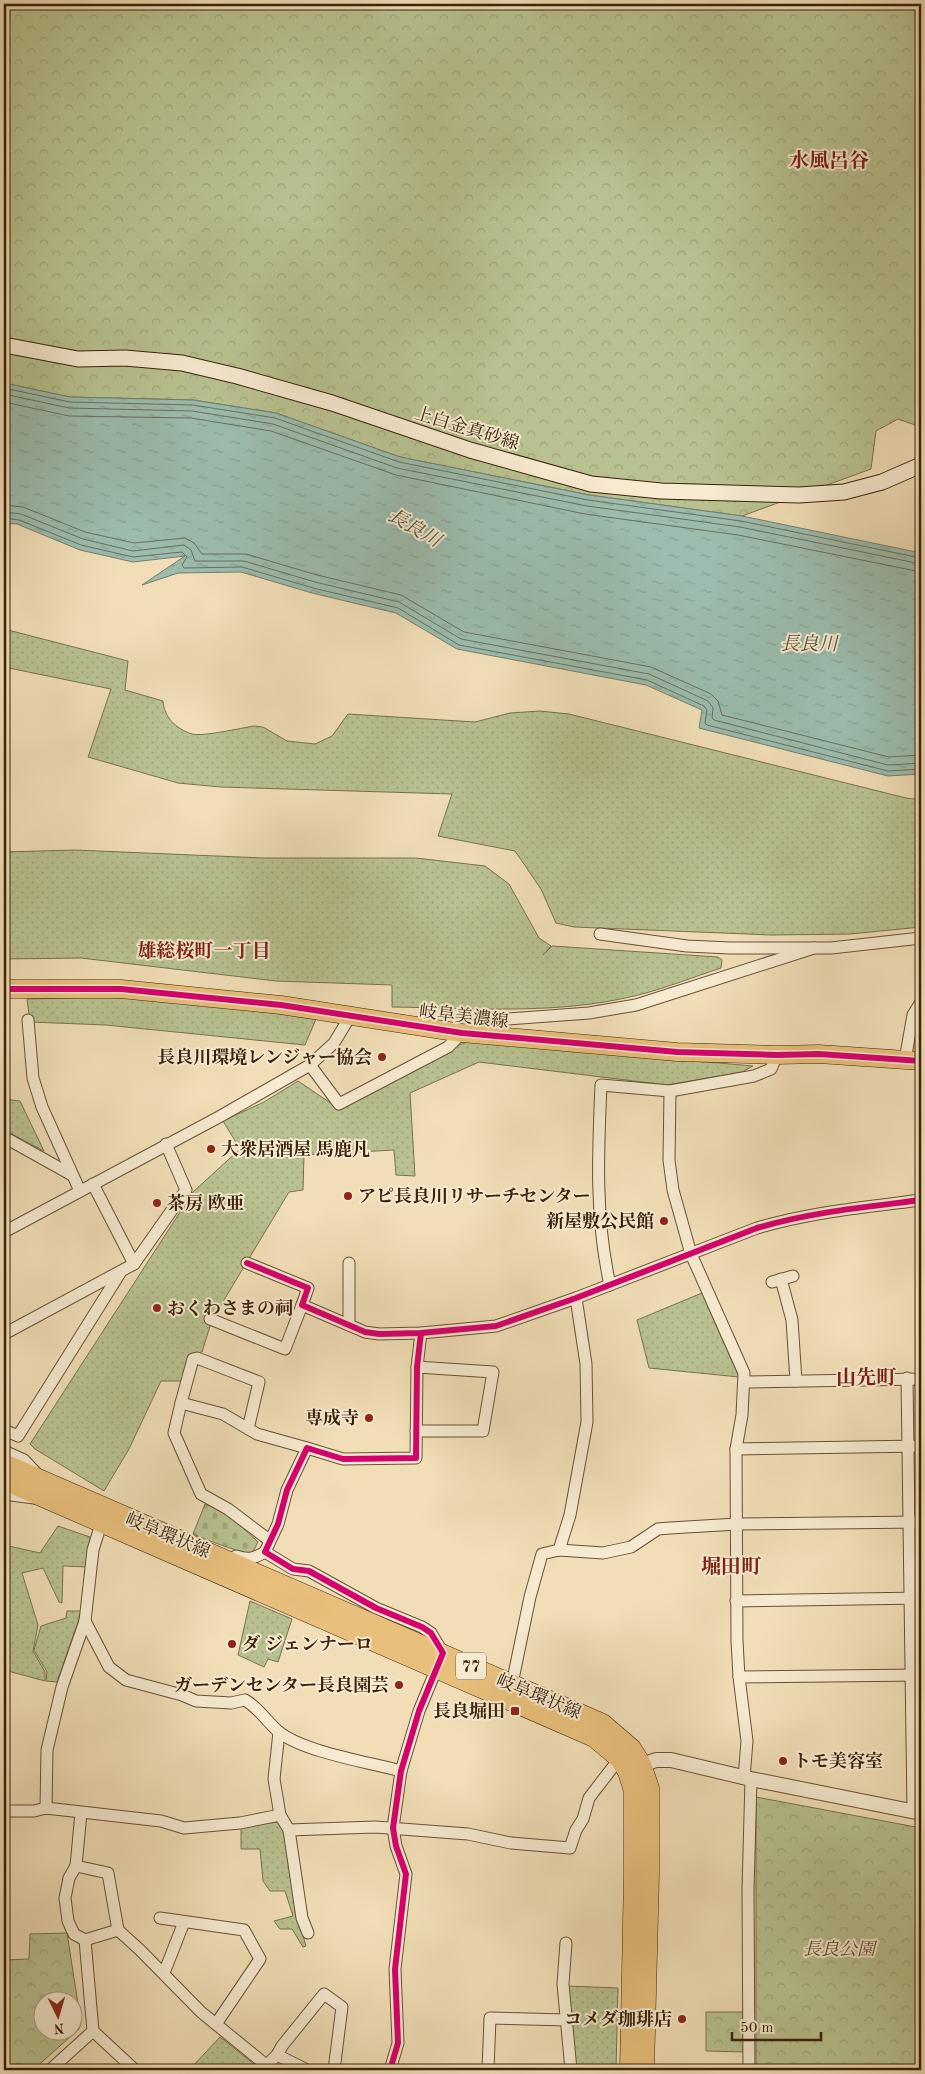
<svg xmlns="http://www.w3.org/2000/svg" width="925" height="2074" viewBox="0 0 925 2074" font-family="'Old Standard TT','Noto Serif JP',serif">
<defs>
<pattern id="grass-dots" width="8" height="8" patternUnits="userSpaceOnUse" patternTransform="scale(1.25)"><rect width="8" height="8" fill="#b8c290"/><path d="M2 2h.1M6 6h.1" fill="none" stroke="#9fa67b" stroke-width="1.8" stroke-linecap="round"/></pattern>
<pattern id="forest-crowns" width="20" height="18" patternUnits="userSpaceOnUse" patternTransform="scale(1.25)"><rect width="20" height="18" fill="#b8c290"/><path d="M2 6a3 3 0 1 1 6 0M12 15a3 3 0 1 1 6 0" fill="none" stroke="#9fa67b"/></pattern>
<pattern id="cemetery-stones" width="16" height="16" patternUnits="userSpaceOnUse" patternTransform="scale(1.25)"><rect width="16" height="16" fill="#b8c290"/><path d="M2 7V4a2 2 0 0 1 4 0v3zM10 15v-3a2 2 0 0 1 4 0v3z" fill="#9fa67b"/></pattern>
<pattern id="water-ripples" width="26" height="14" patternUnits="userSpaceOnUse" patternTransform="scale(1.25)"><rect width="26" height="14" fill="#9bbcae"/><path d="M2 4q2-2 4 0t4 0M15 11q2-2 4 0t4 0" fill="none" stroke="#86a194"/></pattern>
</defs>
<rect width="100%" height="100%" fill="#f1deb6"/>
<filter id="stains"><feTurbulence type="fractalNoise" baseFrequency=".004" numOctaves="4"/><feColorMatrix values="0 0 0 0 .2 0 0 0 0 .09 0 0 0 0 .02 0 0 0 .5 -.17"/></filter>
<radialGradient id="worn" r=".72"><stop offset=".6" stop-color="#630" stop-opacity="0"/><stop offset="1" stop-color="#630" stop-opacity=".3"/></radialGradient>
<g fill="url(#grass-dots)" stroke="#79724e">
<path d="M 4,629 L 128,661 L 125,690 L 163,701 C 164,717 176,729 192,734 C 202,737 241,728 254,726 L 263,727 L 287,741 L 315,744 L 332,736 L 348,714 L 475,722 L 510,713 L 540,711 L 569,714 L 906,798 L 921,800 L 921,927 L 850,934 L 772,935 L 574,927 L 556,923 L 541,889 L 515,851 L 438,836 L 452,794 L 220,787 L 178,783 L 88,757 L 111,689 L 4,667 Z"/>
<path d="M 75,850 L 263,858 L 416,858 L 485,866 L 509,884 L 539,938 L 551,946 L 543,955 L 552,946 L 718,957 L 722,960 L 721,968 C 693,977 664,989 634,996 C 556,1015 472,1008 392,1007 L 392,985 L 276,981 L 81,958 L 4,959 L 4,852 Z"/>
<path d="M 104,997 L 197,1002 L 316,1019 L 305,1045 L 106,1025 L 30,1022 L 27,999 Z"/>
<path d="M 470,1041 L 753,1066 L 742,1072 L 667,1085 L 479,1062 L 410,1093 L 415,1176 L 396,1175 L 394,1150 L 304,1155 L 303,1190 L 289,1192 L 212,1320 L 202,1352 L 191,1354 L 184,1381 L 161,1381 L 129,1449 L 104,1491 L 35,1449 L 30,1444 L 193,1192 L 240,1149 L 223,1121 L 264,1102 L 298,1081 L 338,1108 L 451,1048 Z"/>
<path d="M 4,1099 L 20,1101 L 44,1151 L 4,1130 Z"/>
<path d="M 702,1293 L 739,1377 L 649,1368 L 637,1320 Z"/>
<path d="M 58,1526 L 90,1537 L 88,1567 L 63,1566 L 62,1603 L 59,1602 L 43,1568 L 22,1573 L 38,1625 L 33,1651 L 45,1672 L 45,1681 L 8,1671 L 4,1689 L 4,1545 L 40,1553 Z"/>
<path d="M 250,1601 L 292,1619 L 278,1662 L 268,1659 L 264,1667 L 238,1655 Z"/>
<path d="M 67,1611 L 82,1611 L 57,1682 L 46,1681 L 47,1672 L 34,1650 L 41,1626 L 66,1618 Z"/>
<path d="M 278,1822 L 284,1831 L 298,1919 L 306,1946 L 303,1947 L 292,1929 L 280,1929 L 274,1921 L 293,1916 L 285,1891 L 270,1891 L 263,1881 L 260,1849 L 241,1849 L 241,1827 Z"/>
<path d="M 568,1986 L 618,1988 L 616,2070 L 576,2070 Z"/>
<path d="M 220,2037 L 255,2065 L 255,2070 L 195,2070 L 192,2067 Z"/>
</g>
<g fill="url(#forest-crowns)" stroke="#79724e" fill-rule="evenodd">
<path d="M 4,4 L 921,4 L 921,427 L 898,419 L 876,431 L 871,469 L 742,516 L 589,495 L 400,457 L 276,413 L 193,400 L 70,397 L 4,383 Z"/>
<path d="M 756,1797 L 921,1828 L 921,2070 L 756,2070 Z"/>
<path d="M 67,1933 L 81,2023 L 79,2029 L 33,2070 L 4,2070 L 4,1960 L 29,1959 L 30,1934 ZM 42,2002 L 72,2002 L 72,2032 L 42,2032 Z"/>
<path d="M 706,2012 L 744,2012 L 745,2052 L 706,2051 Z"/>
</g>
<path fill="url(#cemetery-stones)" stroke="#79724e" d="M 205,1504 L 227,1513 L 258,1542 L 252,1554 C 243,1554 202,1538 193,1534 Z"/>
<path fill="url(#water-ripples)" stroke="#747e6d" d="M 4,383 L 70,397 L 193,400 L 276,413 L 400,457 L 589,495 L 742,516 L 921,553 L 921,774 L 888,776 L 699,728 L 702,710 L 646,685 L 457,649 L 396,613 L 312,593 L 241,572 L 178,573 L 142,585 L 185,556 L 133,562 L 80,550 L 17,524 L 4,523 Z"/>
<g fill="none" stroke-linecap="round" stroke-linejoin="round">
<g stroke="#6a6f5c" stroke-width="1">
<path d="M 4,388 L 70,402 L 193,405 L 275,418 L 399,462 L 588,500 L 741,521 L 921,558"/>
<path d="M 4,394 L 69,408 L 192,411 L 273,424 L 397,468 L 587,506 L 740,527 L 921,564"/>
<path d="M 4,402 L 69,416 L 191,418 L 271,431 L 396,475 L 585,514 L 738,535 L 921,572"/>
<path d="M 4,505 L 23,507 L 85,532 L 134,543 L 185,538 L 194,543 L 202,554 L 246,554 L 317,575 L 401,595 L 464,632 L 651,667 L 711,694 L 718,701 L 722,715 L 889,757 L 921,755"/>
<path d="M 4,512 L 21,514 L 83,539 L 133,551 L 184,545 L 191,550 L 195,561 L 244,561 L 315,582 L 399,602 L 461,639 L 649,674 L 708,701 L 713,708 L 712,718 L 714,720 L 888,765 L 921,763"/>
<path d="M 4,518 L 19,520 L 81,545 L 133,557 L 182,552 L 187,557 L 182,565 L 184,568 L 242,567 L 313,588 L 398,608 L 459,645 L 647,680 L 704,706 L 707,710 L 705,723 L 707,725 L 888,771 L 921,769"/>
</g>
<defs>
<g id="minor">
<path d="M 600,934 L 687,946 L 730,948 L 831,948 L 921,938"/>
<path d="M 28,1020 L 33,1078 L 42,1107 L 80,1191"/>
<path d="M 905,1060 L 913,1015 L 921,1002"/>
<path d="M 310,1065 L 339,1104 L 448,1047 L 462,1033 L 482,1021 L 589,1013 L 636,1005 L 814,948"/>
<path d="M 670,1091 L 669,1160 L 673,1190 L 691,1254 L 744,1373 L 742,1415 L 736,1449 L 737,1641 L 739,1677 L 747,1741 L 744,1778"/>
<path d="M 4,1137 L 72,1175"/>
<path d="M 93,1184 L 134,1264"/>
<path d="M 4,1232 L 219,1117 L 310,1065 L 334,1043 L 351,1015"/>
<path d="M 247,1263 L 308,1288 L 302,1305 L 365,1332 L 379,1334 L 421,1333 L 496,1326 L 576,1298 L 757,1228 C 811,1212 866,1207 921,1200"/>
<path d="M 781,1279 L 792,1320 L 796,1381"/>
<path d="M 772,1282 L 793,1276"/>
<path d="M 610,1285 C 595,1218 598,1153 601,1085 L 670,1091 L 754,1076 L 771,1069 L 777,1055"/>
<path d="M 210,1319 L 285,1349 L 302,1305"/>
<path d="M 349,1325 L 349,1263"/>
<path d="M 4,1334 L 134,1264 L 186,1190 L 166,1144"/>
<path d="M 907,1378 L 913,1811"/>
<path d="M 745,1382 L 921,1379"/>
<path d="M 181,1403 L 174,1433 L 201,1494 L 228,1509 L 269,1540"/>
<path d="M 248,1429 L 259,1382 L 197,1358 L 193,1359 L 181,1403 L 223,1414 L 257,1434 L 307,1448"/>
<path d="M 4,1430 L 18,1436 L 120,1273"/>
<path d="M 416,1431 L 483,1431 L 493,1372 L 417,1367"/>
<path d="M 736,1449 L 921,1446"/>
<path d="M 4,1451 L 24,1460 L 37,1474"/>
<path d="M 4,1494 L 34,1498"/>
<path d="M 559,1550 L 570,1515 L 587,1422 L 586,1364 L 576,1298"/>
<path d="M 236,1556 C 248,1560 253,1559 265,1552"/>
<path d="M 736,1601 L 921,1598"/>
<path d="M 85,1621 L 109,1667 L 126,1680 L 182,1695 L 196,1701 L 231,1703 L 245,1700 C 259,1708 267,1722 279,1732 C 304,1752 368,1762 401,1771"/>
<path d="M 739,1677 L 921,1675"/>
<path d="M 512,1684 L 530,1597 L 542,1554 L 559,1550 L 603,1553 L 631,1547 L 658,1529 L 670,1528 L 737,1524 L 921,1522"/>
<path d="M 279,1732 L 274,1779 L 280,1815 L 289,1830 L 302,1918 L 308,1933"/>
<path d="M 46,1808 L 47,1750 L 62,1687 L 85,1621 L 93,1550 L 101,1524"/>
<path d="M 4,1811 L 34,1811 L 46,1808 L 161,1821 L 184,1828 L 240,1823 L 280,1815"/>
<path d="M 81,1813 L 76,1866 L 69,1878 L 65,1898 L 68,1921 L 74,1934 L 85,1940 L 118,1930"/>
<path d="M 289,1830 L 375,1827 L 468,1834 L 511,1843 L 570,1848 L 576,1830 L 583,1819 L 589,1798 L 619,1759"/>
<path d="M 76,1866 L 108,1873 L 118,1930 L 140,1950 L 201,2012 L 266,2065"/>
<path d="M 160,1918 L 244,1930 L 260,1959 L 216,2024"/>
<path d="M 85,1940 L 93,2031 L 135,2070"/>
<path d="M 566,1943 L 563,1984 L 571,2070"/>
<path d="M 164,1973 L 184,1922"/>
<path d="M 277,2055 L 307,2070"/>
<path d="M 50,2070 L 93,2031"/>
<path d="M 262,2070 L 277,2055 L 282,2046 L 324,1994 L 342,2007 L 334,2070"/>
<path d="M 390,2070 L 398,2043 L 395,1969 L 406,1874 L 396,1846 L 393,1828 L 401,1771 L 419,1711 L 443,1653 L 431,1633 L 422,1627 L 376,1608 L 309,1571 L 293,1569 L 265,1552 L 278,1524 L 287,1490 L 307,1448 L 343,1459 L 416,1458 L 417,1367 L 421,1333"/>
<path d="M 488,2070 L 490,2018 L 567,2020"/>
<path d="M 749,2070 L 748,1890 L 751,1779"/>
</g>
<path id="tertiary" d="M 634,1768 L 656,1760 L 671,1760 L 751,1779 L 921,1813"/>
<path id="secondary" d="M 4,345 L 78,359 L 125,358 L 182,363 L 237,376 L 332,403 L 470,450 L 591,484 L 661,491 L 799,495 L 844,492 L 882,482 L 921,465"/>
<g id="primary">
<path d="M 4,989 L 121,989 L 281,1005 L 462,1033 L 677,1052 L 777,1055 L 819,1054 L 921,1061"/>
<path d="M 4,1463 L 603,1723 L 632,1748 L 642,1764 L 650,1788 L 650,1875 L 645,2070"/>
<path d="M 4,1481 L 594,1738 L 619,1759 L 627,1772 L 633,1791 L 633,1875 L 629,2070"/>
</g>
</defs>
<use href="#minor" stroke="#685136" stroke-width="13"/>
<use href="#tertiary" stroke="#685136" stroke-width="16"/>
<use href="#secondary" stroke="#3a220b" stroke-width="17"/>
<use href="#primary" stroke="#3a220b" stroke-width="19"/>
<use href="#minor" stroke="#f6ead0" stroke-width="11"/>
<use href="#tertiary" stroke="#f6ead0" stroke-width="14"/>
<use href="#secondary" stroke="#f6ead0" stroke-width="15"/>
<use href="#primary" stroke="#e8bf7b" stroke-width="18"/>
<defs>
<g id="cycleway">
<path d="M 4,989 L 121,989 L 281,1005 L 462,1033 L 677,1052 L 777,1055 L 819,1054 L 921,1061"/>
<path d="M 247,1263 L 308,1288 L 302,1305 L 365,1332 L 379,1334 L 421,1333 L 496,1326 L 576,1298 L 757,1228 C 811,1212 866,1207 921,1200"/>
<path d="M 390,2070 L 398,2043 L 395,1969 L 406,1874 L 396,1846 L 393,1828 L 401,1771 L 419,1711 L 443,1653 L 431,1633 L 422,1627 L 376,1608 L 309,1571 L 293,1569 L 265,1552 L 278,1524 L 287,1490 L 307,1448 L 343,1459 L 416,1458 L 417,1367 L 421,1333"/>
</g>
</defs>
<use href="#cycleway" stroke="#f6ead0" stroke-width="9"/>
<use href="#cycleway" stroke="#d6006c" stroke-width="6"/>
</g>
<g fill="#8f2418" stroke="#f6ead0" stroke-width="2">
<circle cx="382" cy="1057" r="5"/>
<circle cx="211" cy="1149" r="5"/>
<circle cx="348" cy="1196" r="5"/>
<circle cx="157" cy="1203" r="5"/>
<circle cx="664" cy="1221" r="5"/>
<circle cx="157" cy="1308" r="5"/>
<circle cx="369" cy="1418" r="5"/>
<circle cx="232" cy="1644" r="5"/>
<circle cx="399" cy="1685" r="5"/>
<rect x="510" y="1706" width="10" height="10" rx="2.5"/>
<circle cx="783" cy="1761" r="5"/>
<circle cx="682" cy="2019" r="5"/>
</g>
<g text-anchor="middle" stroke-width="4" stroke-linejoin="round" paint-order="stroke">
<rect fill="#f6ead0" stroke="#725e46" stroke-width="1" x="456" y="1652.5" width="30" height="27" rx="4"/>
<g font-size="16" font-weight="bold" fill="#3a220b">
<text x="471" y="1672">77</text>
</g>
<g font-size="18" fill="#3a220b" stroke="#f6ead0">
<text transform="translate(467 428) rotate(17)" y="6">上白金真砂線</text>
<text transform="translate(464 1016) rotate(7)" y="6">岐阜美濃線</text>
<text transform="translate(168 1535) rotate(23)" y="6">岐阜環状線</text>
<text transform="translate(539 1696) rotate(23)" y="6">岐阜環状線</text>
</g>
<g font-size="18" font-weight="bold" fill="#3a220b" stroke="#f6ead0" text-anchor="end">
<text x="372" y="1063">長良川環境レンジャー協会</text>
<text x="221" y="1155" text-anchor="start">大衆居酒屋 馬鹿凡</text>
<text x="358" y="1202" text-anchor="start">アピ長良川リサーチセンター</text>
<text x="167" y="1209" text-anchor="start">茶房 欧亜</text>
<text x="654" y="1227">新屋敷公民館</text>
<text x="167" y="1314" text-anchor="start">おくわさまの祠</text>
<text x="359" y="1424">専成寺</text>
<text x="242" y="1650" text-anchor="start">ダ ジェンナーロ</text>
<text x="389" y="1691">ガーデンセンター長良園芸</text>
<text x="505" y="1717">長良堀田</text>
<text x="793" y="1767" text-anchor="start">トモ美容室</text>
<text x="672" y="2025">コメダ珈琲店</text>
</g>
<g font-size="18" font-style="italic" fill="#5a4a2c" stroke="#f6ead0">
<text x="839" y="1955">長良公園</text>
</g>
<g font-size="19" font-style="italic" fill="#57503c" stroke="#f6ead0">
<text transform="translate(415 527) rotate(30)" y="7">長良川</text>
<text x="809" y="650">長良川</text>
</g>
<g font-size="19" font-weight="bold" fill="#7a1f14" stroke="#f6ead0">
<text x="204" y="957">雄総桜町一丁目</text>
</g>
<g font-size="20" font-weight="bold" fill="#7a1f14" stroke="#f6ead0">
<text x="829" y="167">水風呂谷</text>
<text x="866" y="1384">山先町</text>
<text x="731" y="1573">堀田町</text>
</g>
</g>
<rect width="925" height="2074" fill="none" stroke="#f1deb6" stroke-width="20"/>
<rect x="5" y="5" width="915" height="2064" fill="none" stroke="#3a220b" stroke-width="2.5"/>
<rect x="10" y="10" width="905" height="2054" fill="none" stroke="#3a220b"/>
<g transform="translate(58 2016) rotate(175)"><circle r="24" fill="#f6ead0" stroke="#ab9a81"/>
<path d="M0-4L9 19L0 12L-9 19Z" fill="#8f2418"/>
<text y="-8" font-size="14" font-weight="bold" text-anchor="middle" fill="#3a220b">N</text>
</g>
<path d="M732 2032v8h89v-8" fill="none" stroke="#3a220b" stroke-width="2.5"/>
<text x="740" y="2032" font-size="15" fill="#3a220b" stroke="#f6ead0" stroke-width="4" paint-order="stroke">50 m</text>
<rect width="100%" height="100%" filter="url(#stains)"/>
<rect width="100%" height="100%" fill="url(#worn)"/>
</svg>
